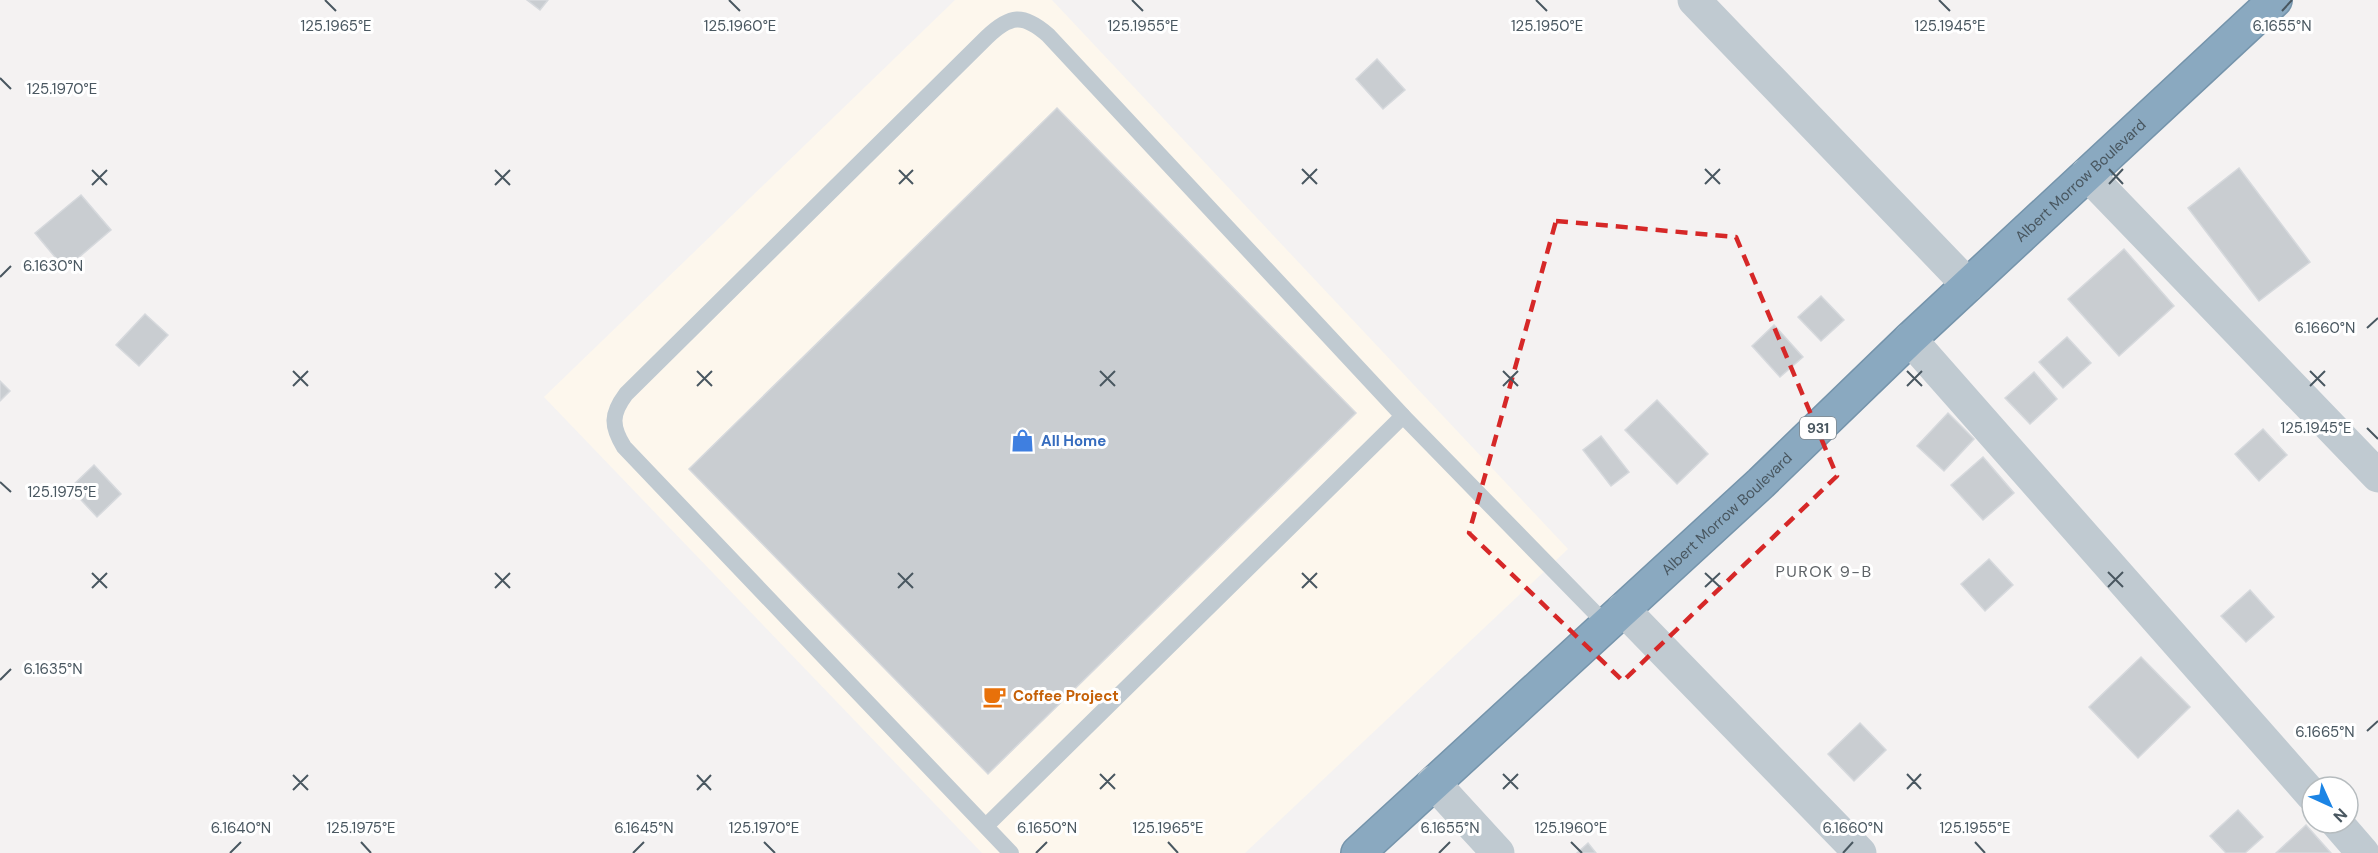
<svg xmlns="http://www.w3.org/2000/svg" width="2378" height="853" viewBox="0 0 2378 853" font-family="'DM Sans',sans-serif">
<rect width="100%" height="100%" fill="#f4f2f2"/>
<path fill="#fdf7ed" d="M 955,0 L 1052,0 L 1568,549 L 1245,853 L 982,853 L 544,397 Z"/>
<g fill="#c9cdd1" stroke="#d6d9dd" stroke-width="1.5">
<path d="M 527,0 L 548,0 L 540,10 Z"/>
<path d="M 1377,59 L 1405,90 L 1383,109 L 1356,79 Z"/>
<path d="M 1057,108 L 1356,413 L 988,774 L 689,469 Z"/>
<path d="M 2239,168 L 2310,262 L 2259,301 L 2188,208 Z"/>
<path d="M 81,195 L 111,230 L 65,269 L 35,233 Z"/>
<path d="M 2124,249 L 2174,306 L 2119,356 L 2068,299 Z"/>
<path d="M 1821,296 L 1844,320 L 1821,341 L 1798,317 Z"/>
<path d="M 145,314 L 168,335 L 139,366 L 116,345 Z"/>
<path d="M 1774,325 L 1803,357 L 1780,377 L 1752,346 Z"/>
<path d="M 2067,337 L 2091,363 L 2063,388 L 2039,362 Z"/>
<path d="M 2034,372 L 2057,399 L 2030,424 L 2005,398 Z"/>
<path d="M 0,381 L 10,391 L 0,401 Z"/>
<path d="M 1657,400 L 1708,454 L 1677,484 L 1625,430 Z"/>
<path d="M 1948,413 L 1974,439 L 1944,471 L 1917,446 Z"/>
<path d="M 2263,429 L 2287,455 L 2259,481 L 2235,454 Z"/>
<path d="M 1601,436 L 1629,472 L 1611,486 L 1583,450 Z"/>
<path d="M 1983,457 L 2014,493 L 1983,520 L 1951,485 Z"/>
<path d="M 94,465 L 121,494 L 97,517 L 70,488 Z"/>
<path d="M 1989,559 L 2013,585 L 1985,611 L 1961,584 Z"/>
<path d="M 2250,590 L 2274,617 L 2246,642 L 2221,616 Z"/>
<path d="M 2141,657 L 2190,707 L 2138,758 L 2089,707 Z"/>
<path d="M 1860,723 L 1886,750 L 1854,781 L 1828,754 Z"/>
<path d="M 2238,810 L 2263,837 L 2245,853 L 2226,853 L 2210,836 Z"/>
<path d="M 2306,825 L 2331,853 L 2276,853 Z"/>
<path d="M 1588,843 L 1596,853 L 1577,853 Z"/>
</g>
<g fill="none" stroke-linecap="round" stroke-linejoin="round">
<defs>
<g id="highway">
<path id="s1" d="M 1358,853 L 1761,483 L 1910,339 L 2275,0"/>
</g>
</defs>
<use href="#highway" stroke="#7594ab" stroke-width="36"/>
<g stroke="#c0cad1" stroke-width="16">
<path d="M 986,826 L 1403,416"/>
<path d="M 1011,853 L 624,447 C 611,426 611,414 626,394 L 987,37 C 1010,15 1023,13 1048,35 L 1403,416 L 1606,624"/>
</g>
<g stroke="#c0cad1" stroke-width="33">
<path d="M 1694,0 L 1968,285"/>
<path d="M 2087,174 L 2378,476"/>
<path d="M 1910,339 L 2312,795"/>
<path d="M 1623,609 L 1860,853"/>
<path d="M 1433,782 L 1498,853"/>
<path d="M 2337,823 L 2363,853"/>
</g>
<use href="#highway" stroke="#8aa9c0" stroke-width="33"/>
</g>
<path fill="none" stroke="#d62828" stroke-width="4.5" stroke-dasharray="12 8" stroke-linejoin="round" d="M 1556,221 L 1736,237 L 1837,476 L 1623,681 L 1469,533 Z"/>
<path fill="none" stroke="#495760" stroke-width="2" d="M 325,0 L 336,11M 729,0 L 740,11M 1132,0 L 1143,11M 1536,0 L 1547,11M 1939,0 L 1950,11M 2282,11 L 2292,0M 0,78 L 11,89M 1302,169 L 1317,184M 1705,169 L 1720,184M 2109,169 L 2123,184M 92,170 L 107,185M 495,170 L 510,185M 899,170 L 913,184M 899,184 L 913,170M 1302,184 L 1317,169M 1705,184 L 1720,169M 2109,184 L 2123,169M 92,185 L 107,170M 495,185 L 510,170M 0,277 L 11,266M 2367,328 L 2378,318M 293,371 L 308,386M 697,371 L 712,386M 1100,371 L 1115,386M 1503,371 L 1518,386M 1907,371 L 1922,386M 2310,371 L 2325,386M 293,386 L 308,371M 697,386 L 712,371M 1100,386 L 1115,371M 1503,386 L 1518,371M 1907,386 L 1922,371M 2310,386 L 2325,371M 2367,428 L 2378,439M 0,482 L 11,492M 2108,572 L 2123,587M 92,573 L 107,588M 495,573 L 510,588M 898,573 L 913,588M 1302,573 L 1317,588M 1705,573 L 1720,587M 1705,587 L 1720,573M 2108,587 L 2123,572M 92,588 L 107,573M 495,588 L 510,573M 898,588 L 913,573M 1302,588 L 1317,573M 0,680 L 11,669M 2367,731 L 2378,721M 1100,774 L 1115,789M 1503,774 L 1518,789M 1907,774 L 1921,789M 293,775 L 308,790M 697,775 L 711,790M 1100,789 L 1115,774M 1503,789 L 1518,774M 1907,789 L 1921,774M 293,790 L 308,775M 697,790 L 711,775M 361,842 L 371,853M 764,842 L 775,853M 1168,842 L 1178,853M 1571,842 L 1582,853M 1975,842 L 1985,853M 230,853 L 241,842M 633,853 L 644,842M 1036,853 L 1047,842M 1439,853 L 1450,842M 1843,853 L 1853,842"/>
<defs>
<symbol id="shop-bare" viewBox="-9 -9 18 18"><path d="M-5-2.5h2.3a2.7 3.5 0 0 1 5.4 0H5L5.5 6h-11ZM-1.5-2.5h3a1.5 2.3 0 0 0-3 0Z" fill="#3f7fe0" stroke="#fff" stroke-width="2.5" paint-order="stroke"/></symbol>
<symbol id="cafe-bare" viewBox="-9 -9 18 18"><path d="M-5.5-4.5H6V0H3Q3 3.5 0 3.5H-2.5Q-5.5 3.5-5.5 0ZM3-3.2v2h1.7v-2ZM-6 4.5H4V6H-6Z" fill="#e8710a" stroke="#fff" stroke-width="2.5" paint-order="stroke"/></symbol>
</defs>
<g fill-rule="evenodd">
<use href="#shop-bare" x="1006" y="424" width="33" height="33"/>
<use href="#cafe-bare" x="978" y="680" width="33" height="33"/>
</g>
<g text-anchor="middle" stroke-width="6" stroke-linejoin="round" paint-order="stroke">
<rect fill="#fff" stroke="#808990" stroke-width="1.5" x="1800" y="417" width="36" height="22" rx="4.5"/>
<g font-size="14" font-weight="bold" fill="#495760">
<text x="1818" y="433">931</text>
</g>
<g font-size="15" fill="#495760" stroke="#fff">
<text dy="5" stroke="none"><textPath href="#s1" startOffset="987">Albert Morrow Boulevard</textPath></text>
<text dy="5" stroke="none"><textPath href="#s1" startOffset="501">Albert Morrow Boulevard</textPath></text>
</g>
<g font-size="15" font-weight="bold" fill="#366cbe" stroke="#fff" text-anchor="start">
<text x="1041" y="446">All Home</text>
</g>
<g font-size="15" font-weight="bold" fill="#c56008" stroke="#fff" text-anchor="start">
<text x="1013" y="701">Coffee Project</text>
</g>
<g font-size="16" letter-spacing="1.5" fill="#5e6367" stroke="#fff">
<text x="1824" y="577">PUROK 9-B</text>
</g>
</g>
<g font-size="15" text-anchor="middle" fill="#495760" stroke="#fff" stroke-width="6" stroke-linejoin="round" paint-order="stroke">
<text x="336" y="31">125.1965°E</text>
<text x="740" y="31">125.1960°E</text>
<text x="1143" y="31">125.1955°E</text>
<text x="1547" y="31">125.1950°E</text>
<text x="1950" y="31">125.1945°E</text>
<text x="2282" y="31">6.1655°N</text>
<text x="62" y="94">125.1970°E</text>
<text x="53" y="271">6.1630°N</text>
<text x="2325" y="333">6.1660°N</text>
<text x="2316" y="433">125.1945°E</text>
<text x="62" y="497">125.1975°E</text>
<text x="53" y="674">6.1635°N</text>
<text x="2325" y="737">6.1665°N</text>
<text x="241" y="833">6.1640°N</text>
<text x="1047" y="833">6.1650°N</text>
<text x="1450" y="833">6.1655°N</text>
<text x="361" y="833">125.1975°E</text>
<text x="644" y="833">6.1645°N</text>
<text x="764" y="833">125.1970°E</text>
<text x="1168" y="833">125.1965°E</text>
<text x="1571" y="833">125.1960°E</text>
<text x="1853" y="833">6.1660°N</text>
<text x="1975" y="833">125.1955°E</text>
</g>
<g transform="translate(2330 805) rotate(135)"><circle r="28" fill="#ffffff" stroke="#b6bcbf" stroke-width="1.5"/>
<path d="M0-4.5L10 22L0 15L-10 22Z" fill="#1b84e5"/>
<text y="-9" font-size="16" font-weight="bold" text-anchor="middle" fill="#495760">N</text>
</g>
</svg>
